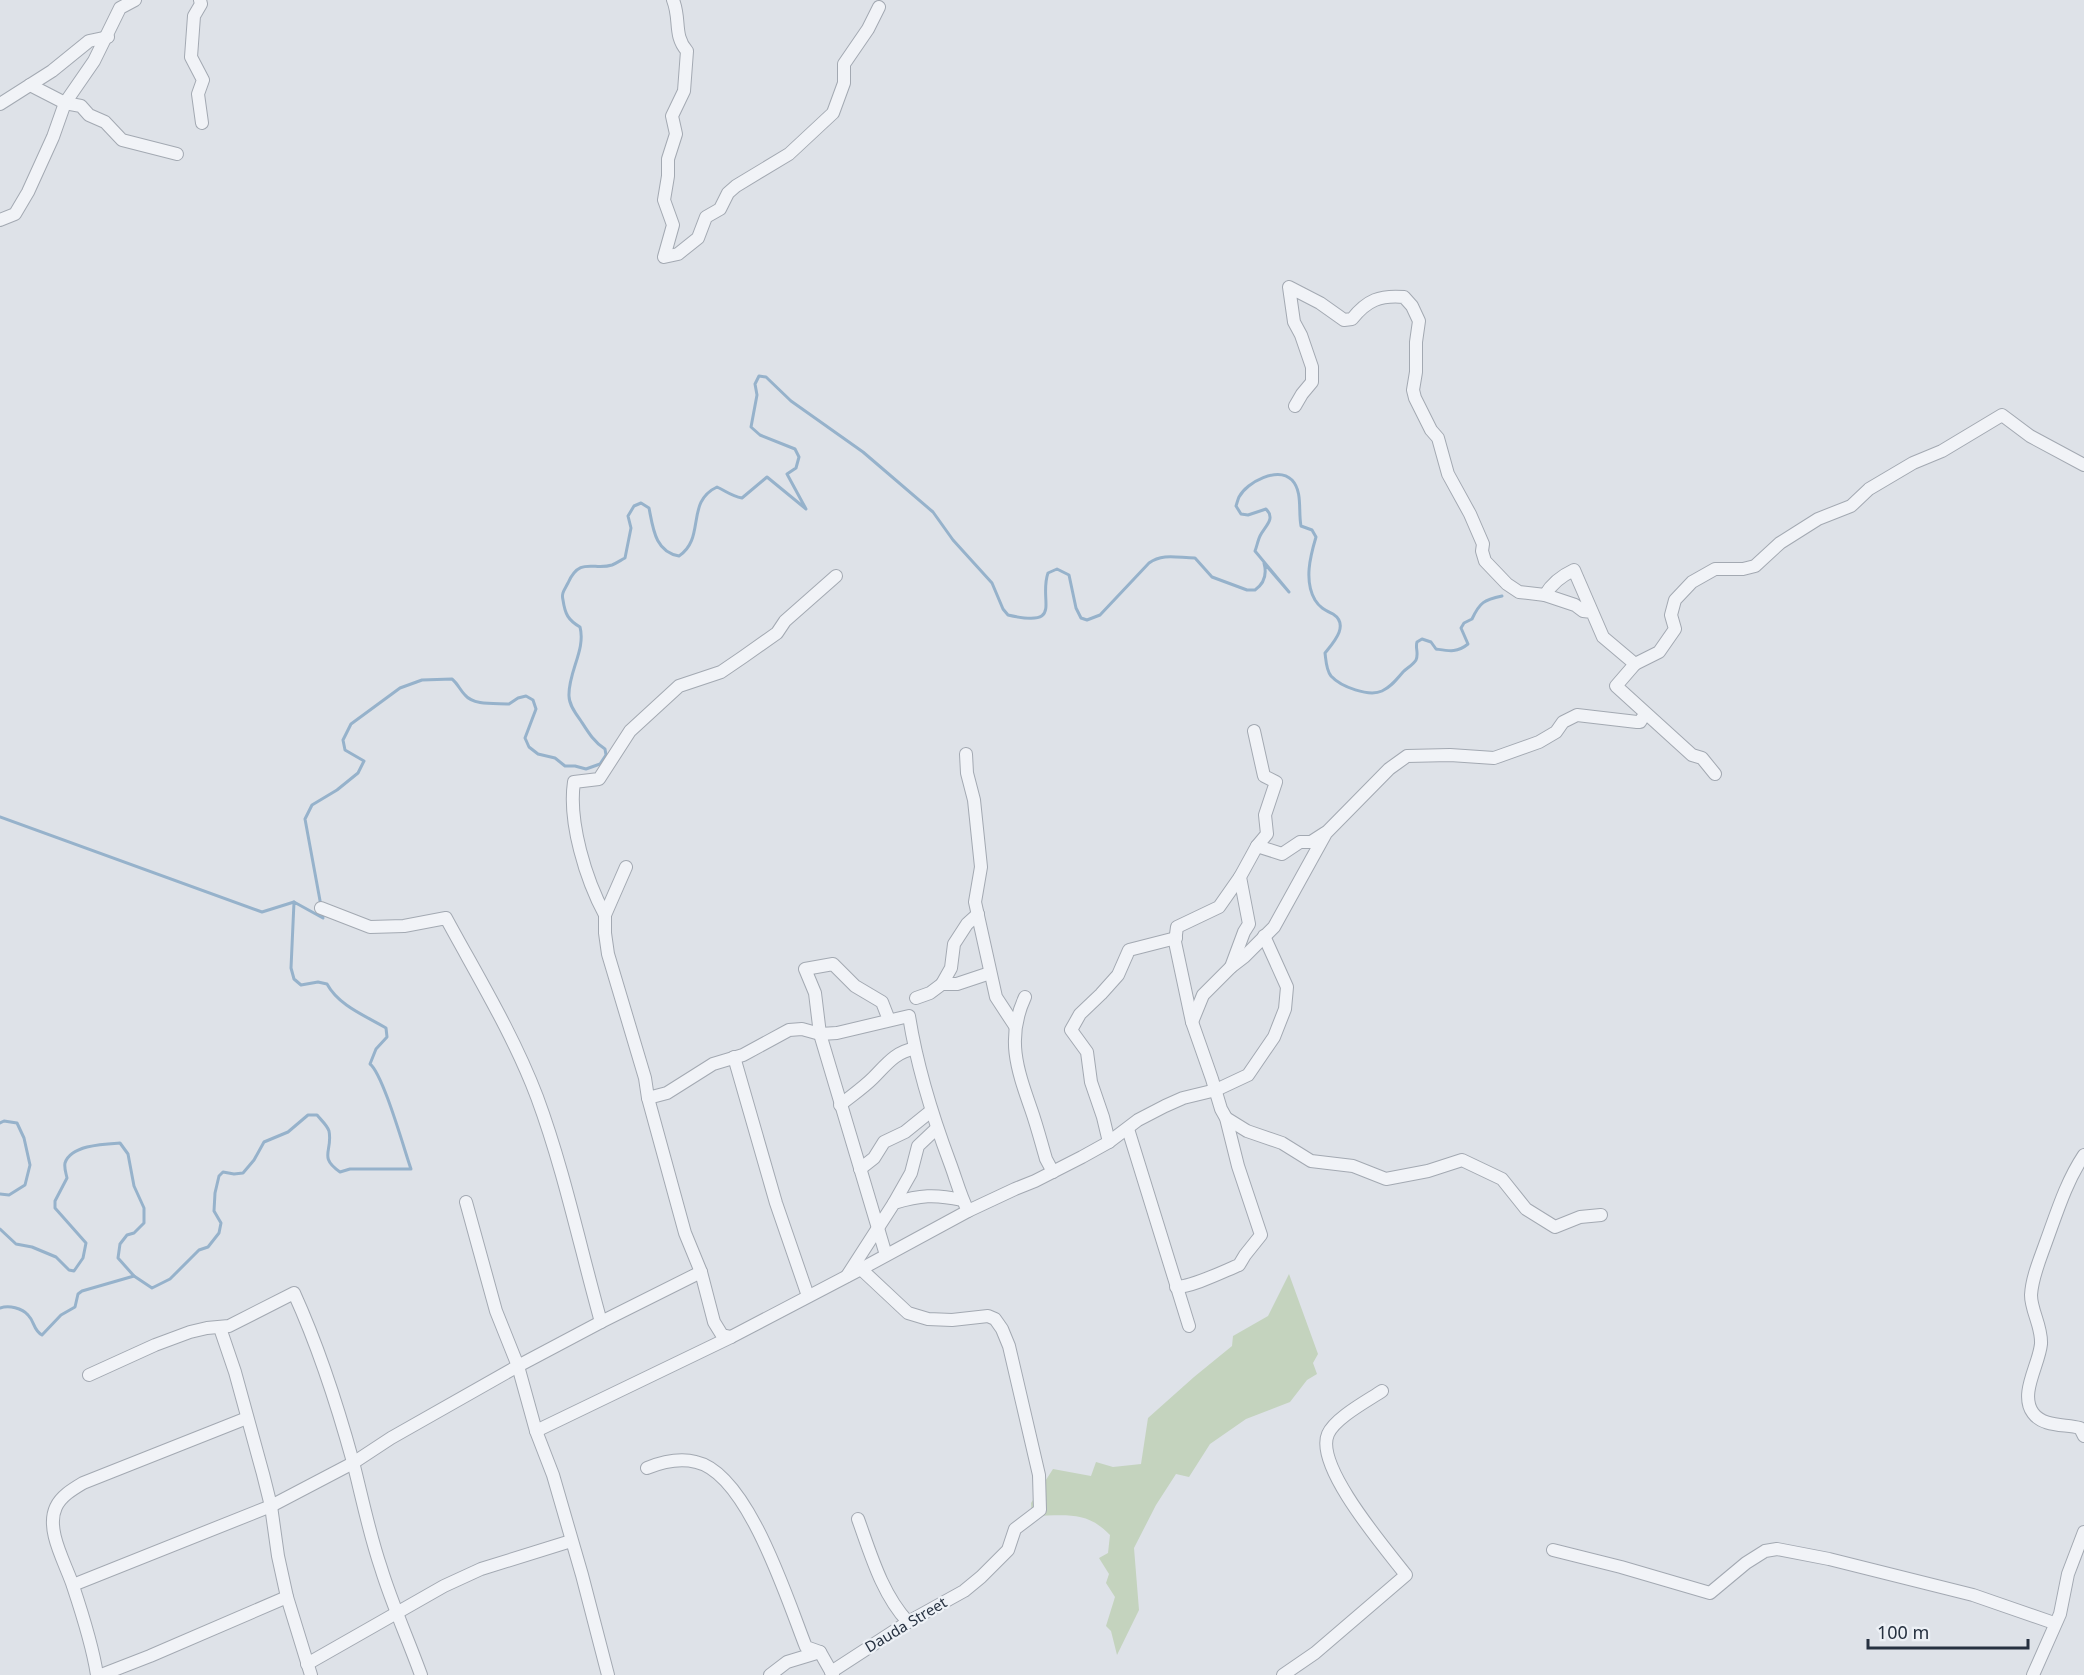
<svg xmlns="http://www.w3.org/2000/svg" width="2084" height="1675" viewBox="0 0 2084 1675" font-family="'Noto Sans',sans-serif">
<rect width="100%" height="100%" fill="#dee2e8"/>
<path fill="#c4d3be" d="M 1289,1274 L 1318,1354 L 1313,1363 L 1317,1374 L 1307,1380 L 1290,1402 L 1246,1419 L 1210,1444 L 1189,1477 L 1176,1474 L 1156,1505 L 1134,1548 L 1139,1610 L 1117,1655 L 1111,1631 L 1106,1626 L 1115,1597 L 1106,1583 L 1109,1574 L 1099,1558 L 1108,1553 L 1110,1535 C 1086,1510 1065,1516 1032,1516 L 1031,1503 L 1053,1469 L 1091,1476 L 1096,1462 L 1113,1467 L 1141,1464 L 1148,1418 L 1194,1377 L 1232,1346 L 1233,1336 L 1268,1316 Z"/>
<g fill="none" stroke-linecap="round" stroke-linejoin="round">
<g stroke="#96b2cb" stroke-width="3">
<path d="M 0,817 L 262,912 L 294,902"/>
<path d="M 321,906 L 305,819 L 312,805 L 337,790 L 358,773 L 364,761 L 345,750 L 343,740 L 351,724 L 400,688 L 422,680 L 452,679 C 458,684 460,690 465,695 C 474,706 496,703 509,704 L 518,698 L 526,696 L 533,700 L 536,709 L 525,738 L 529,747 L 538,754 L 555,758 L 565,766 L 575,766 L 586,769 L 600,764 L 606,755 L 605,749 C 594,742 588,732 581,721 C 576,714 569,705 569,696 C 568,672 586,650 580,627 C 568,620 565,614 563,600 C 561,593 565,589 568,583 C 580,556 594,571 612,565 C 617,563 621,560 625,558 L 631,528 L 628,516 L 634,506 L 641,503 L 649,508 C 653,528 655,552 679,556 C 706,538 685,502 717,487 C 726,491 731,496 742,498 L 767,477 L 806,509 L 787,474 L 796,468 L 799,457 L 795,449 L 760,435 L 751,427 L 757,395 L 755,384 L 759,376 L 766,377 L 791,401 L 863,452 L 933,512 L 953,540 L 992,583 L 1003,609 L 1008,615 C 1065,628 1038,601 1048,573 L 1057,569 L 1069,575 L 1076,608 L 1081,618 L 1087,620 L 1100,615 L 1149,563 C 1163,553 1178,558 1195,558 L 1212,577 L 1247,590 L 1255,590 C 1265,583 1267,574 1264,563 L 1289,592 L 1255,551 C 1257,546 1258,540 1260,536 C 1265,526 1276,519 1266,509 L 1248,515 L 1241,514 L 1236,506 C 1237,503 1238,499 1239,497 C 1247,482 1278,466 1292,480 C 1303,492 1298,511 1301,526 L 1312,530 L 1316,537 C 1310,557 1304,581 1315,600 C 1320,608 1325,610 1333,614 C 1350,625 1333,643 1325,653 C 1326,660 1326,670 1331,676 C 1341,687 1369,697 1382,691 C 1391,687 1396,680 1403,672 C 1407,668 1413,665 1416,660 C 1419,653 1415,648 1417,642 L 1422,639 L 1431,642 L 1436,649 C 1449,651 1457,653 1468,644 L 1461,628 L 1464,623 L 1472,619 C 1480,602 1484,600 1502,596"/>
<path d="M 0,1123 L 4,1121 L 17,1123 L 24,1138 L 30,1165 L 25,1185 L 9,1195 L 0,1194"/>
<path d="M 0,1229 L 16,1244 L 32,1247 L 56,1257 L 69,1270 L 74,1271 L 83,1258 L 86,1243 L 55,1208 L 55,1201 L 67,1178 C 66,1173 64,1168 65,1163 C 71,1145 104,1144 120,1143 L 128,1154 L 134,1186 L 144,1208 L 144,1223 L 134,1233 L 127,1235 L 120,1244 L 118,1258 L 134,1276 L 152,1288 L 170,1279 L 199,1250 L 208,1247 L 219,1233 L 221,1223 L 214,1211 L 215,1193 L 219,1176 L 223,1172 L 234,1174 L 243,1173 L 254,1160 L 264,1142 L 288,1132 L 308,1115 L 317,1115 C 321,1120 327,1125 329,1131 C 333,1151 318,1157 340,1172 L 350,1169 L 411,1169 C 404,1149 383,1074 370,1064 L 376,1049 L 387,1037 L 386,1028 C 366,1016 339,1006 327,984 L 318,982 L 301,985 L 294,979 L 291,968 L 294,902 L 323,918 L 322,912"/>
<path d="M 0,1308 C 9,1305 22,1308 28,1315 C 35,1322 33,1330 42,1335 L 61,1315 L 75,1307 L 78,1294 L 82,1291 L 134,1276"/>
</g>
<defs>
<g id="street">
<path d="M 200,0 L 201,4 L 194,16 L 191,57 L 203,80 L 198,94 L 202,123"/>
<path d="M 673,0 C 681,20 673,35 687,51 L 684,91 L 672,116 L 676,134 L 668,159 L 668,176 L 664,200 L 673,225 L 664,257 L 678,254 L 698,238 L 706,217 L 720,209 L 728,193 L 736,186 L 789,154 L 833,113 L 844,83 L 844,64 L 868,29 L 879,7"/>
<path d="M 30,85 L 65,103 L 81,106 L 89,115 L 105,122 L 122,140 L 177,154"/>
<path d="M 0,104 L 52,71 L 89,41 L 108,37"/>
<path d="M 0,220 L 15,214 L 28,192 L 53,137 L 65,103 L 94,61 L 120,8 L 135,0"/>
<path d="M 1295,406 L 1302,394 L 1312,382 L 1312,367 L 1301,335 L 1294,322 L 1289,287 L 1320,303 L 1344,320 L 1352,319 C 1367,300 1380,295 1404,297 L 1412,306 L 1419,321 L 1416,342 L 1416,372 L 1413,390 L 1415,398 L 1431,430 L 1438,438 L 1448,474 L 1470,514 L 1483,544 L 1482,551 L 1485,561 L 1507,584 L 1519,592 L 1545,595"/>
<path d="M 1592,612 L 1583,611 L 1575,605 L 1545,595 C 1552,583 1561,576 1574,570 L 1603,637 L 1635,664 L 1659,652 L 1675,629 L 1671,615 L 1675,600 L 1692,582 L 1715,569 L 1743,569 L 1755,566 L 1780,543 L 1818,519 L 1851,506 L 1869,489 L 1913,463 L 1942,451 L 2002,415 L 2030,436 L 2084,465"/>
<path d="M 1635,664 L 1616,686 L 1692,755 L 1702,758 L 1715,774"/>
<path d="M 966,754 L 967,773 L 974,800 L 981,867 L 975,902 L 996,997 L 1015,1026"/>
<path d="M 1257,846 L 1282,854 L 1300,842 L 1311,842 L 1325,833"/>
<path d="M 626,867 L 605,915 L 605,933 L 608,954 L 645,1078 L 648,1098 L 685,1233 L 701,1272 L 714,1322 L 722,1335 L 731,1337"/>
<path d="M 321,908 L 370,927 L 404,926 L 446,918 C 478,977 513,1034 537,1097 C 564,1170 580,1247 601,1322"/>
<path d="M 605,915 C 586,880 568,822 574,782 L 599,779 L 630,731 L 679,686 L 721,672 L 743,657 L 777,633 L 785,621 L 836,576"/>
<path d="M 1231,967 L 1244,932 L 1249,924 L 1240,877 L 1257,846 L 1267,834 L 1265,815 L 1276,782 L 1264,776 L 1254,731"/>
<path d="M 942,984 L 951,968 L 954,944 L 967,924 L 978,914"/>
<path d="M 1025,997 C 1006,1038 1017,1069 1031,1109 C 1037,1126 1041,1142 1046,1159 L 1053,1172"/>
<path d="M 916,998 L 930,993 L 942,984 L 957,984 L 990,973"/>
<path d="M 1192,1022 L 1203,995 L 1231,967 L 1244,957 L 1274,927 L 1326,833 L 1389,769 L 1407,756 L 1450,755 L 1494,758 L 1539,742 L 1556,732 L 1563,722 L 1577,715 L 1637,722 L 1640,722 L 1645,714"/>
<path d="M 734,1057 L 776,1203 L 808,1296"/>
<path d="M 648,1098 L 667,1093 L 713,1064 L 743,1055 L 789,1030 L 802,1029 L 820,1034 L 837,1033 L 909,1016 C 917,1067 932,1115 950,1163 C 956,1179 960,1195 968,1211"/>
<path d="M 840,1105 C 851,1096 863,1088 873,1078 C 885,1066 896,1051 914,1049"/>
<path d="M 1226,1118 L 1247,1131 L 1282,1143 L 1311,1161 L 1353,1166 L 1386,1179 L 1428,1171 L 1462,1160 L 1502,1179 L 1526,1209 L 1555,1227 L 1580,1217 L 1601,1215"/>
<path d="M 1128,1129 L 1189,1326"/>
<path d="M 1109,1142 L 1103,1117 L 1091,1082 L 1087,1052 L 1071,1030 L 1080,1014 L 1101,994 L 1118,975 L 1129,950 L 1176,938"/>
<path d="M 2084,1155 C 2066,1182 2057,1212 2046,1242 C 2040,1259 2032,1277 2031,1295 C 2031,1311 2042,1326 2041,1344 C 2039,1365 2019,1394 2033,1413 C 2043,1427 2065,1424 2080,1428 L 2084,1436"/>
<path d="M 860,1169 L 874,1158 L 884,1142 L 905,1132 L 931,1111"/>
<path d="M 466,1202 L 496,1311 L 518,1366 L 536,1431 L 553,1475 L 582,1575 L 608,1675"/>
<path d="M 894,1203 L 911,1173 L 918,1146 L 937,1128"/>
<path d="M 886,1255 L 820,1034 L 815,993 L 805,969 L 833,964 L 855,986 L 882,1002 L 889,1020"/>
<path d="M 847,1276 L 894,1203 C 920,1195 935,1194 962,1200"/>
<path d="M 1176,1287 C 1192,1287 1222,1272 1239,1265 L 1245,1255 L 1261,1235 L 1238,1166 L 1226,1118 L 1221,1109 L 1212,1079 L 1192,1022 L 1175,942 L 1177,927 L 1219,907 L 1240,877"/>
<path d="M 220,1328 L 235,1372 L 263,1474 L 271,1506 L 278,1556 L 287,1597 L 311,1675"/>
<path d="M 89,1375 L 155,1345 L 190,1332 L 207,1328 L 229,1326 L 294,1293 C 319,1348 337,1404 353,1462 C 362,1497 369,1533 381,1568 C 392,1604 408,1639 421,1675"/>
<path d="M 536,1431 L 731,1337 L 861,1269 L 968,1211 L 1015,1189 L 1035,1181 L 1082,1157 L 1109,1142 L 1138,1120 L 1165,1106 L 1183,1098 L 1216,1090 L 1248,1075 L 1274,1037 L 1285,1009 L 1287,987 L 1264,936"/>
<path d="M 647,1468 C 662,1462 680,1458 696,1462 C 748,1473 788,1602 806,1647 L 820,1652 L 833,1675"/>
<path d="M 858,1519 C 871,1555 882,1594 908,1622"/>
<path d="M 1553,1550 L 1621,1567 L 1710,1593 L 1746,1563 L 1765,1551 L 1777,1549 L 1829,1559 L 1973,1595 L 2054,1623"/>
<path d="M 73,1585 L 271,1506 L 353,1463 L 391,1438 L 518,1366 L 601,1322 L 701,1272"/>
<path d="M 307,1664 L 444,1586 L 481,1569 L 571,1541"/>
<path d="M 831,1672 L 908,1622 L 964,1591 L 981,1577 L 1008,1550 L 1015,1529 L 1040,1510 L 1039,1475 L 1009,1346 L 1002,1329 L 995,1319 L 988,1316 L 952,1320 L 928,1319 L 908,1313 L 861,1269"/>
<path d="M 97,1675 C 93,1648 82,1613 73,1586 C 66,1564 45,1530 56,1507 C 61,1496 73,1489 83,1483 L 247,1418"/>
<path d="M 101,1675 L 150,1656 L 287,1597"/>
<path d="M 770,1675 L 787,1662 L 820,1652"/>
<path d="M 1283,1675 L 1315,1653 L 1406,1575 C 1386,1549 1314,1466 1328,1434 C 1335,1418 1367,1401 1382,1391"/>
<path d="M 2033,1675 L 2060,1614 L 2068,1574 L 2084,1532"/>
</g>
</defs>
<use href="#street" stroke="#a3a9b2" stroke-width="14"/>
<use href="#street" stroke="#f1f3f7" stroke-width="12"/>
</g>
<g text-anchor="middle" stroke-width="4.5" stroke-linejoin="round" paint-order="stroke">
<g font-size="15" fill="#263140" stroke="#edf1f6">
<text transform="translate(906 1625) rotate(-31)" y="5">Dauda Street</text>
</g>
</g>
<path d="M1868 1639v9h160v-9" fill="none" stroke="#263140" stroke-width="3"/>
<text x="1877" y="1639" font-size="18" fill="#263140" stroke="#edf1f6" stroke-width="4.5" paint-order="stroke">100 m</text>
</svg>
